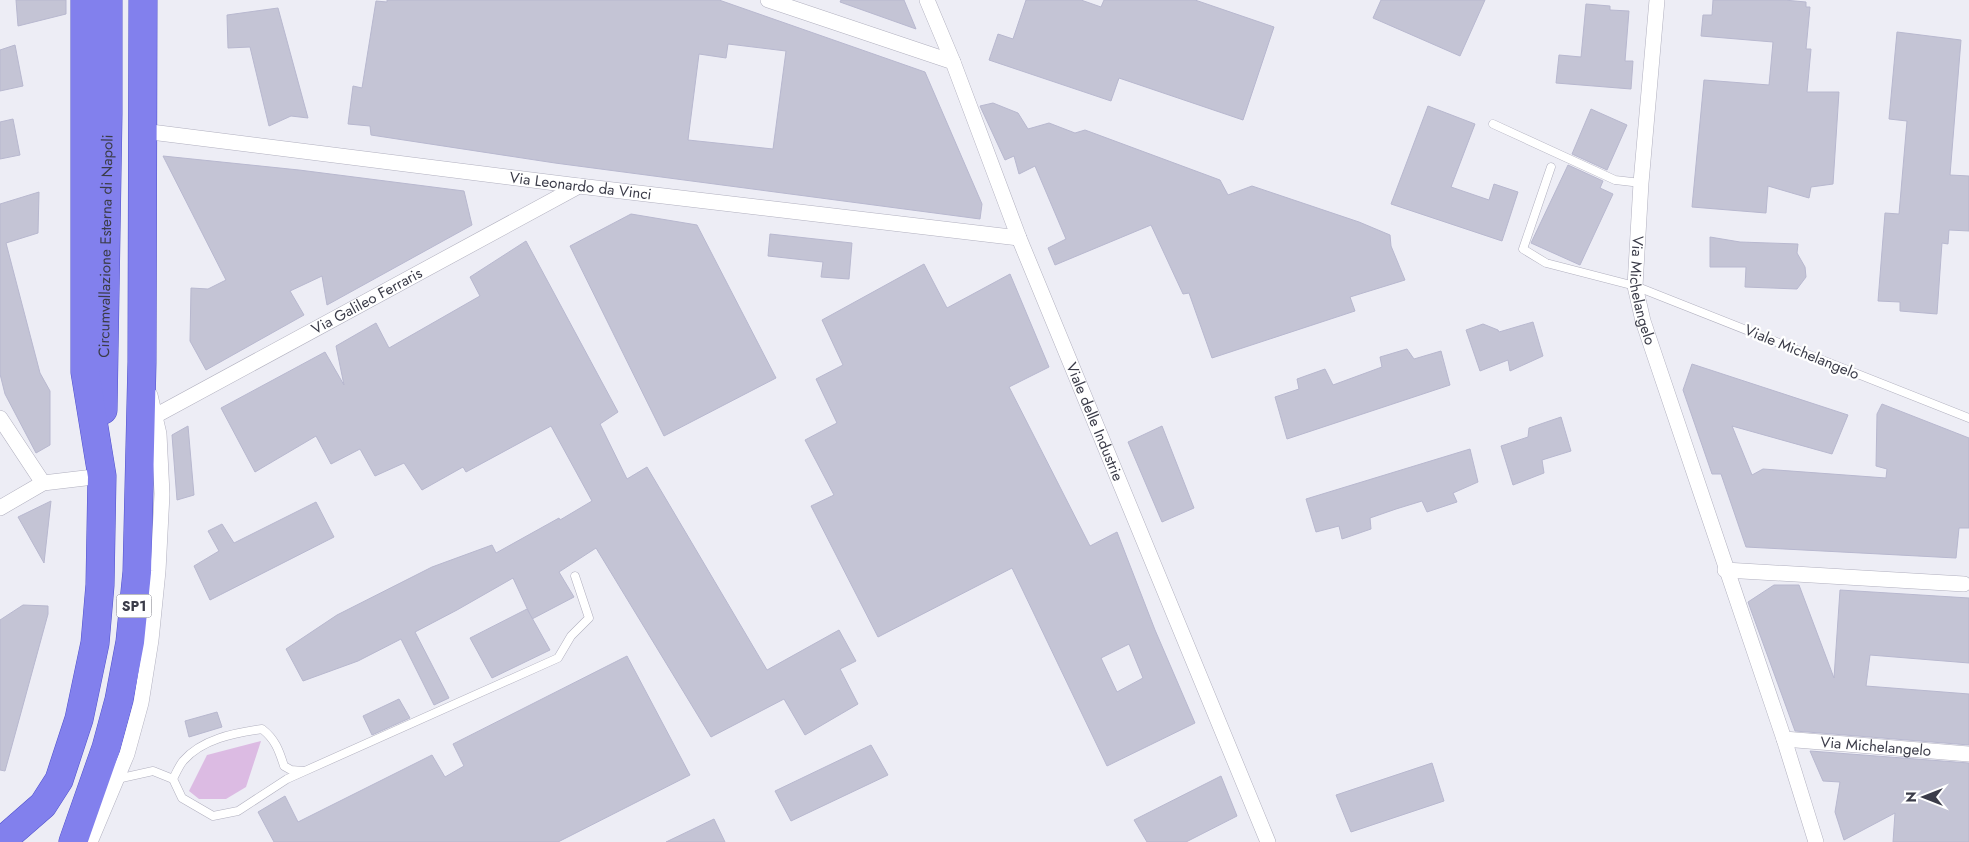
<svg xmlns="http://www.w3.org/2000/svg" width="1969" height="842" viewBox="0 0 1969 842" font-family="Jost,sans-serif">
<rect width="100%" height="100%" fill="#ededf5"/>
<path fill="#dcbbe3" d="M 261,741 L 246,787 L 226,799 L 199,799 L 189,791 L 207,755 Z"/>
<g fill="#c4c4d5" stroke="#b8b8cf" fill-rule="evenodd">
<path d="M 16,0 L 66,0 L 66,14 L 18,26 Z"/>
<path d="M 387,0 L 719,0 L 925,72 L 982,204 L 980,219 L 555,163 L 371,135 L 370,126 L 348,124 L 353,86 L 362,88 L 376,1 L 387,2 ZM 728,44 L 786,51 L 773,149 L 688,140 L 699,54 L 726,58 Z"/>
<path d="M 841,0 L 904,0 L 916,29 L 840,2 Z"/>
<path d="M 1026,0 L 1081,0 L 1101,7 L 1104,0 L 1195,0 L 1274,27 L 1243,120 L 1119,78 L 1111,101 L 989,60 L 998,34 L 1013,39 Z"/>
<path d="M 1381,0 L 1485,0 L 1460,56 L 1373,18 Z"/>
<path d="M 1713,0 L 1784,0 L 1806,2 L 1806,7 L 1810,7 L 1806,49 L 1811,49 L 1807,92 L 1839,92 L 1833,184 L 1811,187 L 1809,198 L 1768,186 L 1766,213 L 1692,207 L 1704,80 L 1769,85 L 1771,64 L 1773,42 L 1701,36 L 1703,15 L 1712,15 Z"/>
<path d="M 1586,4 L 1610,6 L 1610,10 L 1629,11 L 1625,61 L 1633,61 L 1631,89 L 1556,83 L 1559,55 L 1581,57 Z"/>
<path d="M 278,8 L 308,118 L 291,116 L 269,126 L 250,47 L 228,48 L 227,15 Z"/>
<path d="M 1897,32 L 1961,40 L 1950,175 L 1969,176 L 1969,231 L 1949,230 L 1948,244 L 1942,243 L 1937,314 L 1900,311 L 1900,302 L 1878,301 L 1885,213 L 1899,214 L 1907,121 L 1889,119 Z"/>
<path d="M 15,45 L 23,86 L 0,91 L 0,50 Z"/>
<path d="M 993,103 L 1018,113 L 1028,129 L 1049,123 L 1075,133 L 1085,130 L 1220,180 L 1228,195 L 1252,186 L 1359,222 L 1390,235 L 1391,246 L 1405,280 L 1350,297 L 1355,311 L 1212,358 L 1189,293 L 1183,294 L 1151,225 L 1055,265 L 1048,248 L 1066,239 L 1035,166 L 1019,174 L 1014,156 L 1005,160 L 980,106 Z"/>
<path d="M 1428,106 L 1475,124 L 1451,187 L 1489,200 L 1494,184 L 1518,192 L 1502,241 L 1391,204 Z"/>
<path d="M 1591,109 L 1627,125 L 1607,170 L 1572,154 Z"/>
<path d="M 13,119 L 20,155 L 0,159 L 0,122 Z"/>
<path d="M 163,156 L 299,170 L 464,191 L 472,225 L 327,305 L 322,276 L 290,291 L 304,315 L 206,370 L 190,341 L 191,288 L 208,289 L 226,280 Z"/>
<path d="M 1568,165 L 1603,181 L 1600,188 L 1613,194 L 1580,265 L 1531,243 Z"/>
<path d="M 39,192 L 38,233 L 6,243 L 40,373 L 50,391 L 50,445 L 36,453 L 5,394 L 0,374 L 0,204 Z"/>
<path d="M 631,214 L 697,225 L 776,378 L 664,436 L 570,246 Z"/>
<path d="M 770,234 L 852,243 L 849,279 L 821,277 L 823,262 L 768,256 Z"/>
<path d="M 1710,237 L 1740,242 L 1798,244 L 1797,253 L 1805,267 L 1806,277 L 1797,289 L 1745,287 L 1746,267 L 1710,267 Z"/>
<path d="M 526,241 L 618,412 L 600,424 L 627,479 L 647,467 L 767,670 L 839,630 L 856,661 L 840,669 L 858,704 L 805,735 L 784,699 L 711,737 L 596,548 L 559,572 L 574,597 L 532,619 L 513,578 L 457,610 L 415,632 L 449,698 L 434,705 L 401,639 L 358,661 L 303,681 L 286,649 L 337,615 L 432,567 L 492,545 L 496,553 L 559,518 L 560,520 L 592,501 L 551,426 L 466,472 L 463,467 L 422,490 L 404,463 L 375,476 L 360,449 L 331,464 L 316,436 L 255,472 L 221,408 L 325,352 L 344,385 L 336,346 L 376,323 L 389,348 L 480,296 L 470,277 Z"/>
<path d="M 924,264 L 947,308 L 1010,274 L 1049,367 L 1009,387 L 1090,546 L 1117,532 L 1155,630 L 1195,723 L 1107,766 L 1012,568 L 878,637 L 811,506 L 834,495 L 805,440 L 837,423 L 816,379 L 843,365 L 822,320 ZM 1129,644 L 1143,678 L 1117,692 L 1101,658 Z"/>
<path d="M 1533,322 L 1543,356 L 1510,371 L 1508,360 L 1480,371 L 1466,330 L 1483,324 L 1498,330 L 1499,332 Z"/>
<path d="M 1407,349 L 1414,359 L 1441,351 L 1450,385 L 1287,439 L 1275,397 L 1299,389 L 1297,379 L 1325,369 L 1333,385 L 1382,367 L 1380,357 Z"/>
<path d="M 1692,364 L 1848,415 L 1832,454 L 1732,426 L 1752,475 L 1763,469 L 1886,478 L 1887,469 L 1876,466 L 1877,414 L 1882,404 L 1969,438 L 1969,528 L 1959,528 L 1956,558 L 1746,547 L 1721,474 L 1712,474 L 1683,390 Z"/>
<path d="M 1561,417 L 1571,451 L 1542,460 L 1544,473 L 1513,485 L 1501,446 L 1528,437 L 1529,428 Z"/>
<path d="M 188,426 L 194,495 L 177,500 L 172,435 Z"/>
<path d="M 1162,426 L 1194,508 L 1162,522 L 1128,442 Z"/>
<path d="M 1470,449 L 1478,482 L 1453,493 L 1457,502 L 1427,512 L 1422,501 L 1396,509 L 1370,518 L 1371,529 L 1342,539 L 1339,526 L 1316,532 L 1306,499 Z"/>
<path d="M 51,501 L 44,563 L 18,517 Z"/>
<path d="M 316,502 L 334,537 L 210,600 L 194,566 L 219,551 L 208,531 L 222,524 L 234,543 Z"/>
<path d="M 1774,585 L 1799,585 L 1834,678 L 1840,590 L 1969,598 L 1969,663 L 1870,655 L 1866,686 L 1969,694 L 1969,745 L 1795,731 L 1748,602 Z"/>
<path d="M 23,605 L 48,606 L 48,614 L 5,771 L 0,770 L 0,620 Z"/>
<path d="M 527,609 L 550,650 L 492,678 L 470,638 Z"/>
<path d="M 627,656 L 690,775 L 558,842 L 274,842 L 258,812 L 285,796 L 298,822 L 432,755 L 445,777 L 464,766 L 453,744 Z"/>
<path d="M 399,699 L 410,718 L 372,735 L 363,716 Z"/>
<path d="M 217,712 L 222,727 L 189,737 L 185,721 Z"/>
<path d="M 871,745 L 888,775 L 791,821 L 775,791 Z"/>
<path d="M 1810,751 L 1969,763 L 1969,842 L 1893,842 L 1895,813 L 1844,840 L 1835,812 L 1840,782 L 1823,781 Z"/>
<path d="M 1432,763 L 1444,801 L 1351,832 L 1336,795 Z"/>
<path d="M 1221,776 L 1237,816 L 1186,842 L 1147,842 L 1134,820 Z"/>
<path d="M 714,819 L 725,842 L 666,842 Z"/>
</g>
<g fill="none" stroke-linecap="round" stroke-linejoin="round">
<defs>
<g id="lane">
<path d="M 1493,124 L 1615,180 L 1641,183"/>
<path d="M 1551,167 L 1523,249 L 1546,263 L 1635,286 L 1969,418"/>
<path d="M 117,779 L 153,771 L 173,779 L 182,798 L 213,816 L 238,811 L 287,779 L 558,658 L 571,636 L 589,618 L 575,576"/>
<path d="M 173,779 C 176,773 179,766 183,761 C 202,739 234,733 262,729 C 275,739 279,750 284,766 L 291,770 L 303,771"/>
</g>
<g id="street">
<path d="M 768,0 L 953,62"/>
<path id="s1" d="M 927,0 L 953,62 L 1019,238 L 1268,842"/>
<path id="s2" d="M 1657,0 L 1641,183 L 1635,286 L 1643,321 L 1784,739 L 1816,842"/>
<path id="s3" d="M 143,131 L 579,186 L 1019,238"/>
<path id="s4" d="M 155,416 L 579,186"/>
<path d="M 0,418 L 43,483"/>
<path d="M 0,508 L 43,483 L 102,476"/>
<path d="M 1725,570 L 1964,584"/>
<path id="s5" d="M 1784,739 L 1969,754"/>
<path d="M 90,842 L 127,754 L 141,703 L 151,640 L 158,571 L 162,494 L 159,434 L 150,395"/>
</g>
<g id="highway">
<path id="s6" d="M 103,410 L 108,113 L 108,0"/>
<path d="M 4,839 L 43,805 L 59,780 L 79,719 L 95,643 L 100,585 L 102,476 L 85,372 L 85,0"/>
<path d="M 73,842 L 106,748 L 119,700 L 130,642 L 137,572 L 142,362 L 143,0"/>
</g>
</defs>
<use href="#lane" stroke="#b1b0bf" stroke-width="9"/>
<use href="#street" stroke="#b1b0bf" stroke-width="16"/>
<use href="#highway" stroke="#5051cc" stroke-width="29"/>
<use href="#lane" stroke="#fff" stroke-width="8"/>
<use href="#street" stroke="#fff" stroke-width="15"/>
<use href="#highway" stroke="#8280ed" stroke-width="28"/>
</g>
<g text-anchor="middle" stroke-width="4.5" stroke-linejoin="round" paint-order="stroke">
<rect fill="#fff" stroke="#767680" stroke-width="1" x="116.5" y="594.5" width="35" height="23" rx="4"/>
<g font-size="14" font-weight="bold" fill="#3b3c49">
<text x="134" y="611">SP1</text>
</g>
<g font-size="15" fill="#3b3c49" stroke="#fff">
<text dy="5" stroke="none"><textPath href="#s3" startOffset="441">Via Leonardo da Vinci</textPath></text>
<text dy="5" stroke="none"><textPath href="#s6" startOffset="164">Circumvallazione Esterna di Napoli</textPath></text>
<text dy="5" stroke="none"><textPath href="#s2" startOffset="292">Via Michelangelo</textPath></text>
<text dy="5" stroke="none"><textPath href="#s4" startOffset="241">Via Galileo Ferraris</textPath></text>
<text transform="translate(1802 352) rotate(22)" y="5">Viale Michelangelo</text>
<text dy="5" stroke="none"><textPath href="#s1" startOffset="454">Viale delle Industrie</textPath></text>
<text dy="5" stroke="none"><textPath href="#s5" startOffset="92">Via Michelangelo</textPath></text>
</g>
</g>
<g transform="translate(1924 797) rotate(270)" stroke="#ffffff" stroke-width="4" paint-order="stroke">
<path d="M0-4L9 19L0 12L-9 19Z" fill="#3b3c49"/>
<text y="-8" font-size="14" font-weight="bold" text-anchor="middle" fill="#3b3c49">N</text>
</g>
</svg>
